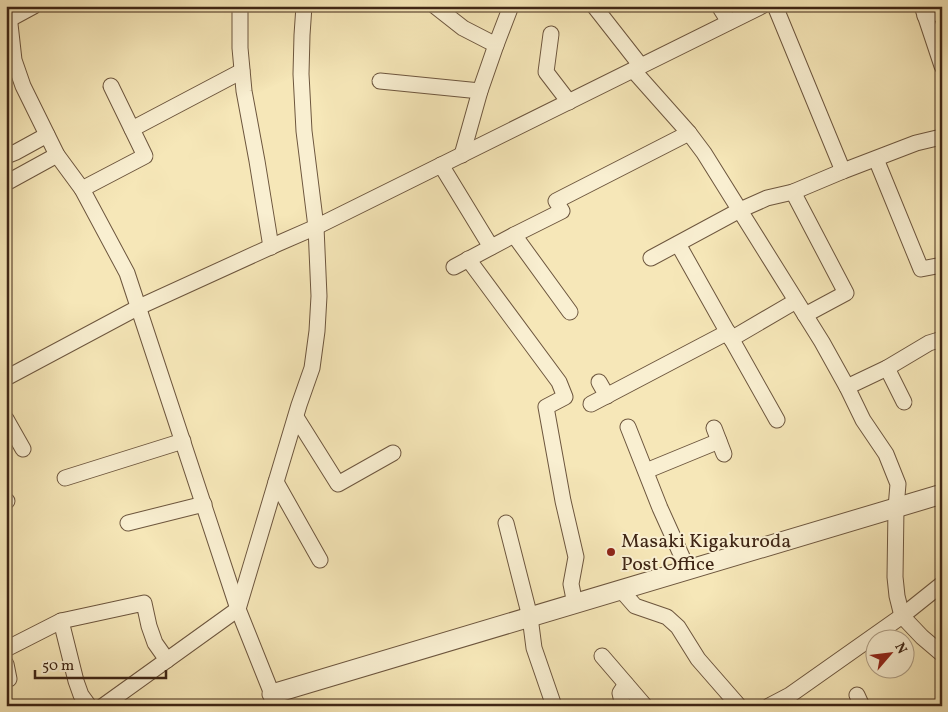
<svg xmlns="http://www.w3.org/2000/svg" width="948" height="712" viewBox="0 0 948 712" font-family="Vollkorn,serif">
<rect width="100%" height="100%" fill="#f6e7b8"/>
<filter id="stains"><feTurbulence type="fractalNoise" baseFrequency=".004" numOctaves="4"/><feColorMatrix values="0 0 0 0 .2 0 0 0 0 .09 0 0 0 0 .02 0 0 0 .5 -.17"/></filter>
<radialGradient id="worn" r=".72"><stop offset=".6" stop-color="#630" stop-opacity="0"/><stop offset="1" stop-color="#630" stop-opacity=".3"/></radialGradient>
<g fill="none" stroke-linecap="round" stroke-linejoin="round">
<defs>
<g id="minor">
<path d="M 8,6 L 14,60 L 23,86 L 57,155 L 82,189 L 127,273 L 238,609 L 272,694 L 276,706"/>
<path d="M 240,6 L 240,48 L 244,91 L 257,161 L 271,247"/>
<path d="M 435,6 L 463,28 L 496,45"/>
<path d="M 594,6 L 641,66"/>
<path d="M 719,6 L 729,22"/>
<path d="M 775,6 L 843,171"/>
<path d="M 922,6 L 942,66"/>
<path d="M 925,16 L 942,11"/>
<path d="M 10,19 L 34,6"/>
<path d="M 551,34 L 546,72 L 569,102"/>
<path d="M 633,70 L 689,133 L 704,153 L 822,342 L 847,387 L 863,420 L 886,454 L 898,484 L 896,508 L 895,577 L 897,596 L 902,616 L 922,637 L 942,654"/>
<path d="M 380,81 L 480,91"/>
<path d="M 132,129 L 242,71"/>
<path d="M 462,155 L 480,91 L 496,45 L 511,6"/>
<path d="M 6,156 L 16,152 L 47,135"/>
<path d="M 876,159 L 921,269 L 942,265"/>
<path d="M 441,165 L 491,247"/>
<path d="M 6,183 L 57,155"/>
<path d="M 82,189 L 145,156 L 111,86"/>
<path d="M 793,192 L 846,293 L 805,315"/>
<path d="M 514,235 L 570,312"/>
<path d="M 678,244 L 777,420"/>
<path d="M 651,258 L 740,210 L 767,198 L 793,192 L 843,171 L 916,143 L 937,138 L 942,139"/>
<path d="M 468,259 L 559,382 L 565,397 L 546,407 L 563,501 L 576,557 L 571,584 L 575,604"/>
<path d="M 454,267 L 514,235 L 562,211 L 556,201 L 689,133"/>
<path d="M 731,339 L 796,301"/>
<path d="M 887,368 L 904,402"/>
<path d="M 6,378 L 139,307 L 277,244 L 316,227 L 762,6"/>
<path d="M 599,382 L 607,396"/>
<path d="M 847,387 L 887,368 L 929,343 L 942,339"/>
<path d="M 591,404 L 728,332"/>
<path d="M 296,417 L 338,484 L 393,453"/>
<path d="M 6,419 L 23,449"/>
<path d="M 628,427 L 660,508 L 688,570"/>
<path d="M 714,428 L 724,454"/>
<path d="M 646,471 L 719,441"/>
<path d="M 65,478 L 183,441"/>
<path d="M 276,482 L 320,560"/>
<path d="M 6,501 L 7,501"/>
<path d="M 128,523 L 204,504"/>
<path d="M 506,523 L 530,617 L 534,648 L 554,706"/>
<path d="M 621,590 L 635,606 L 667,617 L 678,627 L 698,659 L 739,706"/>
<path d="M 61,621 L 76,681 L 81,695 L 89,706"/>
<path d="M 6,649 L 61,621 L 144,603 L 149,626 L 155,643 L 167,660"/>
<path d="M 602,656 L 645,706"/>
<path d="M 6,664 L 9,679"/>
<path d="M 857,695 L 862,706"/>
<path d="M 103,706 L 238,609 L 299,405 L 312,368 L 317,331 L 319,296 L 316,227 L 304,131 L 301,74 L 302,35 L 304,6"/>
<path d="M 623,706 L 620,693 L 626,684"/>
<path d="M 769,706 L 790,695 L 902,616 L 942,584"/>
</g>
<path id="tertiary" d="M 272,694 L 942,494"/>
</defs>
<use href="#minor" stroke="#6d563e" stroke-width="17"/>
<use href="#tertiary" stroke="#6d563e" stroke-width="21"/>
<use href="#minor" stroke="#f9efd1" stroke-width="15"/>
<use href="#tertiary" stroke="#f9efd1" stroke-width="19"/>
</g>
<circle fill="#8f2418" stroke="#f9efd1" stroke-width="2" cx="611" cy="552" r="5"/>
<g text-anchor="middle" stroke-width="4" stroke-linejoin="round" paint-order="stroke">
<g font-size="20" fill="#3f2615" stroke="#f9efd1" text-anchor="start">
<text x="621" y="547">Masaki Kigakuroda<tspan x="621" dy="23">Post Office</tspan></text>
</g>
</g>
<rect width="948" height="712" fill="none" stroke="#f6e7b8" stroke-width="25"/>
<rect x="8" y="8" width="933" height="697" fill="none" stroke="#3f2615" stroke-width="2.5"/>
<rect x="12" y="12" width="923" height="687" fill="none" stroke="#3f2615"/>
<g transform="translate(890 654) rotate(62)"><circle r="24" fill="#f9efd1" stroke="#af9f86"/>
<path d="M0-4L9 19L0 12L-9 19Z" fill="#8f2418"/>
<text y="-8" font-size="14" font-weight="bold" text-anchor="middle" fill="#3f2615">N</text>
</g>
<path d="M35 670v8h131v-8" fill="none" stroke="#3f2615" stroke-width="2.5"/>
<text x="42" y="670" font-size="15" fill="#3f2615" stroke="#f9efd1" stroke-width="4" paint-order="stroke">50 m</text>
<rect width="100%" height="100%" filter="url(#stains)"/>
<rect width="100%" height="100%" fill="url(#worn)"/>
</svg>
